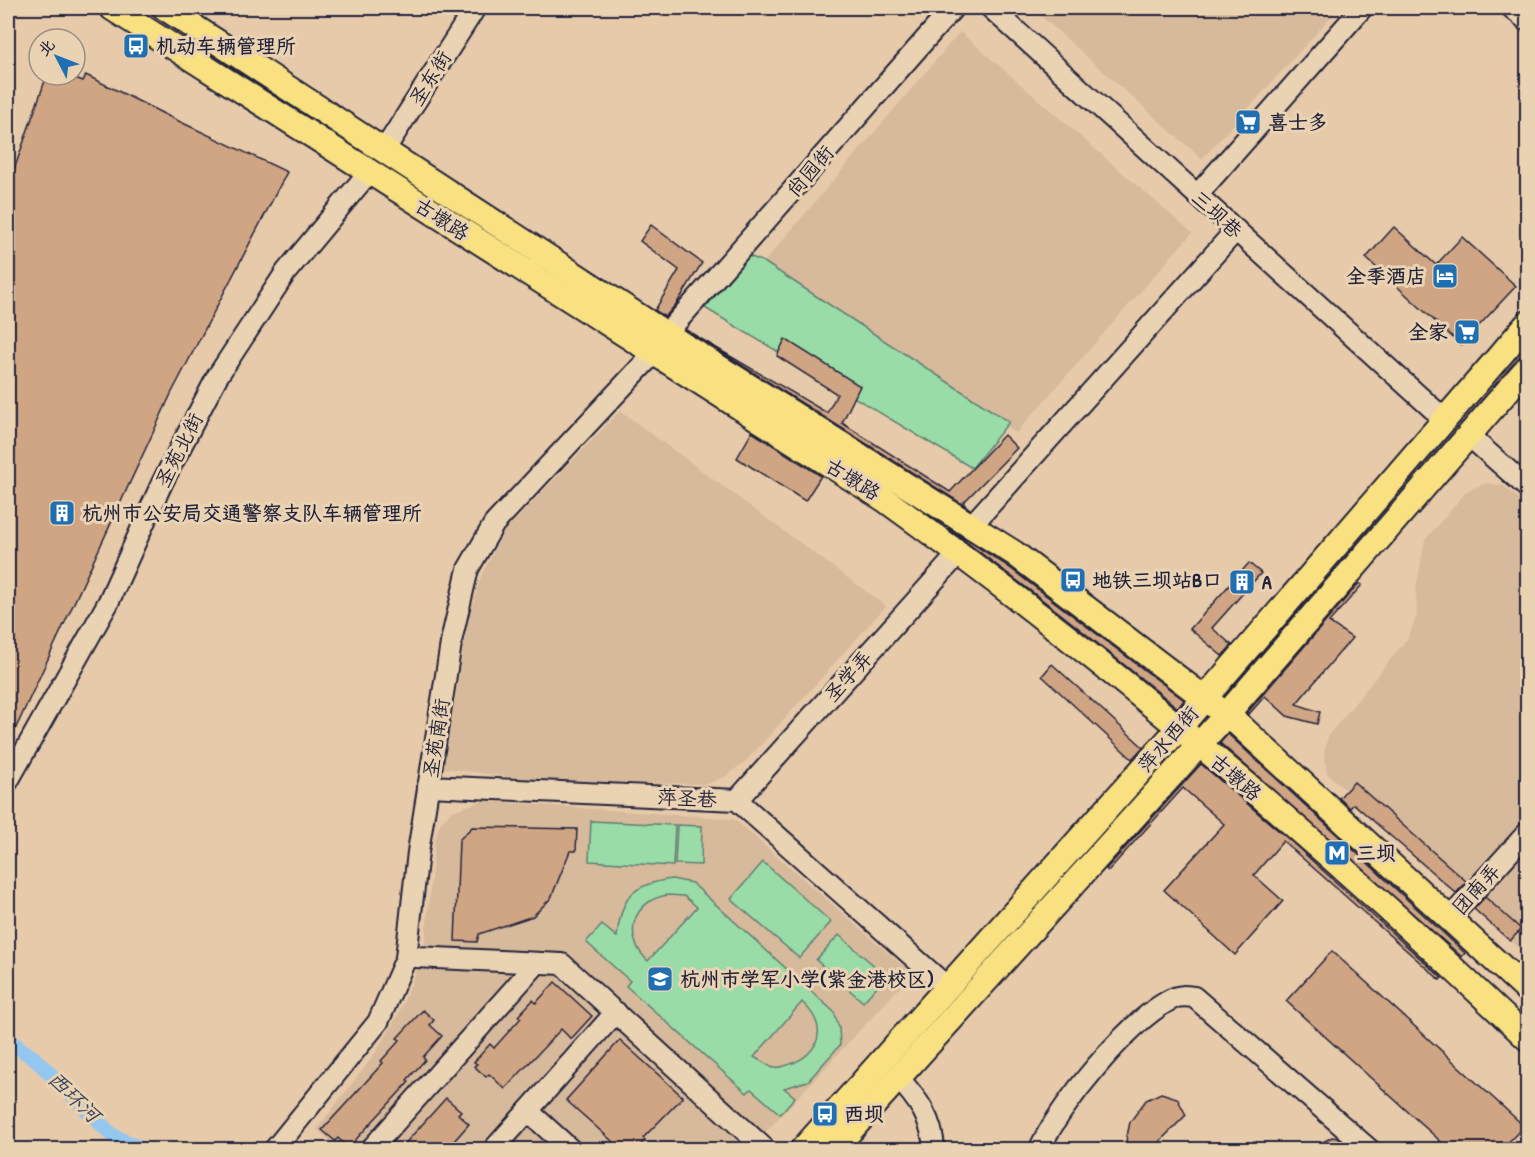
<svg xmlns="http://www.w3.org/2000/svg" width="1535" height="1157" viewBox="0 0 1535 1157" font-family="'Patrick Hand','LXGW WenKai TC',sans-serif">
<rect width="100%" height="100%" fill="#e6caaa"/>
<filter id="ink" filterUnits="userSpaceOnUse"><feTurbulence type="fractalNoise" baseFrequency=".0167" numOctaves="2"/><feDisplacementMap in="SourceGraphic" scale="12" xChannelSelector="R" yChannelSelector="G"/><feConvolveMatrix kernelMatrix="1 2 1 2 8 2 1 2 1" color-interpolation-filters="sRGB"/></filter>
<g filter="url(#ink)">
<g fill="#d7b99b">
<path d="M 1032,8 L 1339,8 L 1202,159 Z"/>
<path d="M 960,32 L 1192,233 L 1016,433 L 764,262 Z"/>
<path d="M 620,411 L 886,606 L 747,760 L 726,776 L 707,784 L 542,781 L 444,768 L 467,626 L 480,579 L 503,533 Z"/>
<path d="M 1486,483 L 1504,486 L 1527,507 L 1527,956 L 1327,773 L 1324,754 L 1328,736 L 1408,638 L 1417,615 L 1416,590 L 1425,540 L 1467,491 Z"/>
<path d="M 483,801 L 734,819 L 912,974 L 750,1149 L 340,1150 L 317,1129 L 375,1054 L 397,1017 L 424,953 L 435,839 L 441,822 L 452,811 Z"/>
</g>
<g fill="#9adca7" stroke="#5e7f71" stroke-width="1.5" fill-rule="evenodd">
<path d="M 749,256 L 764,262 L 1009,422 L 972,468 L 705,308 Z"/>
<path d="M 591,821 L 675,825 L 673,866 L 589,861 Z"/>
<path d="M 677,825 L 702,826 L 701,865 L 675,864 Z"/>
<path d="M 763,862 L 831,922 L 799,958 L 731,899 Z"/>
<path d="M 672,879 L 692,883 L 834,1012 L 839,1028 L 840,1045 L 808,1081 L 784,1088 L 795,1097 L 780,1114 L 751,1089 L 747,1093 L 626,986 L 630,981 L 586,942 L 602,925 L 617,937 C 621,897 632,884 672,879 ZM 668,895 L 684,896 L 697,907 L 648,961 C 622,937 632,900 668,895 ZM 802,1002 C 836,1033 812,1064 773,1068 L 754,1057 Z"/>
<path d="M 839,935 L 886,976 L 863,1002 L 816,960 Z"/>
</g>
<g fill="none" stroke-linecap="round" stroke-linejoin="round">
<path stroke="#93c7f0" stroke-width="15" d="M 8,1040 L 35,1059 L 112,1135 L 143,1150"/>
</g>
<g fill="#d0a584" stroke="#22223b" stroke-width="1.5">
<path d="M 47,75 L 67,75 L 83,81 L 86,75 L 170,117 L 287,172 L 171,394 L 8,745 L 8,187 Z"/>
<path d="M 651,225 L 702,263 L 677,303 L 665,317 L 655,310 L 679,270 L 640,241 Z"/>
<path d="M 1394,227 L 1436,265 L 1462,237 L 1516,286 L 1461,345 L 1366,258 Z"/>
<path d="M 686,330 L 827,413 L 837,394 L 777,356 L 785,339 L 860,386 L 842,423 L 950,492 L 1004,435 L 1017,448 L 963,503 L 970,509 Z"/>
<path d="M 752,432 L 821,476 L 805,501 L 737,458 Z"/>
<path d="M 948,528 L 1006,565 L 1184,700 L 1178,708 L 1061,614 Z"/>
<path d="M 1249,563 L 1261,573 L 1212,628 L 1232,645 L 1222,656 L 1190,629 Z"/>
<path d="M 1359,583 L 1362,585 L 1329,622 L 1352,638 L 1296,704 L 1320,712 L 1317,724 L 1287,716 L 1265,696 L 1249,714 L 1247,713 Z"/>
<path d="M 1052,664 L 1143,747 L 1132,759 L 1042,676 Z"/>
<path d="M 1228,734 L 1465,953 L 1462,957 L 1220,743 Z"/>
<path d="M 1201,764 L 1286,837 L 1442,978 L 1440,980 L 1283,841 L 1254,875 L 1283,901 L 1235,955 L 1164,890 L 1224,824 L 1183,788 L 1108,871 L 1106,869 Z"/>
<path d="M 1354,782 L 1467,882 L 1456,893 L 1354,804 L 1350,808 L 1339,798 Z"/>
<path d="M 472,827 L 577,829 L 576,851 L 570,851 L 551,898 L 533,916 L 479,934 L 477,942 L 455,941 L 459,840 Z"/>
<path d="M 1485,897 L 1521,929 L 1510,941 L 1474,909 Z"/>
<path d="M 1332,951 L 1524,1126 L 1502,1149 L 1449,1149 L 1286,1001 Z"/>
<path d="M 555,982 L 592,1016 L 571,1039 L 561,1029 L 505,1089 L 489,1074 L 486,1077 L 474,1066 L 477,1064 L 474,1062 L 490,1044 L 494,1048 L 521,1018 L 518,1016 L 533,1000 L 536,1003 Z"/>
<path d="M 423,1010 L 434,1020 L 430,1025 L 442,1036 L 423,1057 L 425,1060 L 407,1080 L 409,1082 L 348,1148 L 338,1138 L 335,1141 L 322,1130 L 383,1063 L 381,1061 L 400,1040 L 397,1038 Z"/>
<path d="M 620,1040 L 683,1097 L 643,1138 L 645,1140 L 637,1149 L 621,1149 L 566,1100 Z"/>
<path d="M 1161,1093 L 1177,1098 L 1186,1115 L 1152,1149 L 1131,1148 L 1126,1141 L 1130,1122 L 1146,1100 Z"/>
<path d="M 446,1098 L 461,1111 L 458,1114 L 469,1124 L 447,1149 L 400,1149 Z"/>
<path d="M 1332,1137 L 1338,1138 L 1351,1149 L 1310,1149 Z"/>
</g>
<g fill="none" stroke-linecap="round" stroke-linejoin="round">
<defs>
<g id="minor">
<path d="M 991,8 L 1444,419"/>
<path d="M 1512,8 L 1528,21"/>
<path d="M 385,149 L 475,8"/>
<path d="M 1197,195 L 1362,8"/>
<path d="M 666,334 L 953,8"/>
<path d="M 1468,435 L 1528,488"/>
<path d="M 971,526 L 1236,230"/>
<path d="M 8,781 L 108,603 L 162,483 L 217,377 L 286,272 L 369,172"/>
<path d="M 428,786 L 737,800 L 947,987"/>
<path d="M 737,800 L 959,553"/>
<path d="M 1449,919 L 1528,832"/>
<path d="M 415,957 L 562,964 L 766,1150"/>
<path d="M 898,1078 C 918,1099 933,1120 934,1150"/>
<path d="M 528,1111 L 571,1150"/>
<path d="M 373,1147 L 537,963"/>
<path d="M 274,1150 L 378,1022 L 406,958 L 418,852 L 452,637 L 468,569 L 494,524 L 653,354"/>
<path d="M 493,1150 L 616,1012"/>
<path d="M 1039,1150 C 1059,1106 1129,1020 1172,999 C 1179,995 1186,996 1194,997 L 1370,1150"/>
</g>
<g id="major">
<path d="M 112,8 L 884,499 C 1111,662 1326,846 1528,1039"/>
<path d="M 165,8 L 666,334 L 1014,553 L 1237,723 L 1528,991"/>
<path d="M 802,1150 L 1179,728 L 1528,323"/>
<path d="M 833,1150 L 1226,715 L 1528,367"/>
</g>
</defs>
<use href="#minor" stroke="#22223b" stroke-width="24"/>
<use href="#major" stroke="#22223b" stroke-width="28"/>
<use href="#minor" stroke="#ead3b3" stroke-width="20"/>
<use href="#major" stroke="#f9e181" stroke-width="24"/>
</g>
</g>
<defs>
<symbol id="bus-square" viewBox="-11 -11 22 22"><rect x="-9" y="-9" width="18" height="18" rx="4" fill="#1f6fb2" stroke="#ead3b3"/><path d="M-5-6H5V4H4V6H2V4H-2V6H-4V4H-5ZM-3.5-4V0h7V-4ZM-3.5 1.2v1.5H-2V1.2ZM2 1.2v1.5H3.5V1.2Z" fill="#fff"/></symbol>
<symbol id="supermarket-square" viewBox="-11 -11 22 22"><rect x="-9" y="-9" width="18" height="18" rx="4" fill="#1f6fb2" stroke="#ead3b3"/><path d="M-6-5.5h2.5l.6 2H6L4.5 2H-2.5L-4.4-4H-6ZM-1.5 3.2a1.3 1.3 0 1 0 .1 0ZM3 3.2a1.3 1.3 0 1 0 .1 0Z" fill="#fff"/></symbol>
<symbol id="hotel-square" viewBox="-11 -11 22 22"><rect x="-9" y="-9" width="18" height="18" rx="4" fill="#1f6fb2" stroke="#ead3b3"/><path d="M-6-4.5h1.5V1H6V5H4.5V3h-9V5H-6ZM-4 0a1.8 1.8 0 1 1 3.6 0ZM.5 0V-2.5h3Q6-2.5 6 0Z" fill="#fff"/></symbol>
<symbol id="building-square" viewBox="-11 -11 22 22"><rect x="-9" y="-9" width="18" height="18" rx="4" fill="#1f6fb2" stroke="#ead3b3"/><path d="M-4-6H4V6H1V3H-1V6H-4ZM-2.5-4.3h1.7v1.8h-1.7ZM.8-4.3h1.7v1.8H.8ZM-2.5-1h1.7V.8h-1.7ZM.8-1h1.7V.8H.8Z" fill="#fff"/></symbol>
<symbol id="metro-square" viewBox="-11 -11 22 22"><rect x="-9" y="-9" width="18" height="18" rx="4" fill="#1f6fb2" stroke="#ead3b3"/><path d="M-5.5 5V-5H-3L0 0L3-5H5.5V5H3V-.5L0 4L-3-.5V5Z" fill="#fff"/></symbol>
<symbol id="school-square" viewBox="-11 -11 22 22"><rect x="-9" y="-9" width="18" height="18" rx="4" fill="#1f6fb2" stroke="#ead3b3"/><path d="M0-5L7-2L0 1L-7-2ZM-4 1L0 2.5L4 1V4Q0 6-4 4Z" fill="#fff"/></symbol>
</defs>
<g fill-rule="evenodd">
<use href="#bus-square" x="121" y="31" width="30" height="30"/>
<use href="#supermarket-square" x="1233" y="107" width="30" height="30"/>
<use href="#hotel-square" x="1430" y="261" width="30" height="30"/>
<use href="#supermarket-square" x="1452" y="317" width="30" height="30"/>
<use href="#building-square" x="47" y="498" width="30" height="30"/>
<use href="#bus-square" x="1058" y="565" width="30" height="30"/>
<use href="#building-square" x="1227" y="567" width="30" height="30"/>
<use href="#metro-square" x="1322" y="838" width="30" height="30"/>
<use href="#school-square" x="645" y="964" width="30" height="30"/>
<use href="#bus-square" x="810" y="1099" width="30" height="30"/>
</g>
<g text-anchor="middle" stroke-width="6" stroke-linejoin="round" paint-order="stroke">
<g font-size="20" font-weight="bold" fill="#22223b" stroke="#ead3b3" text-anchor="start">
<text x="156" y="53">机动车辆管理所</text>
<text x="1268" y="129">喜士多</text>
<text x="1426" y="283" text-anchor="end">全季酒店</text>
<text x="1448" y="339" text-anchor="end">全家</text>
<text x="82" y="520">杭州市公安局交通警察支队车辆管理所</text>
<text x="1092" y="587">地铁三坝站B口</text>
<text x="1262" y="589">A</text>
<text x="1356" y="860">三坝</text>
<text x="680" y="986">杭州市学军小学(紫金港校区)</text>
<text x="844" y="1121">西坝</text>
</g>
<g font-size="20" fill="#22223b" stroke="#ead3b3">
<text transform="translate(430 78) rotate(-58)" y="7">圣东街</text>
<text transform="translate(810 171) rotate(-49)" y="7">尚园街</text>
<text transform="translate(1217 214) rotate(42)" y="7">三坝巷</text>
<text transform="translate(442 219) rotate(33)" y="7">古墩路</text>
<text transform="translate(179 450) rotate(-63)" y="7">圣苑北街</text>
<text transform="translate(853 479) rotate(32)" y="7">古墩路</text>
<text transform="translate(848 676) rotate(-48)" y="7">圣学弄</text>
<text transform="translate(436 738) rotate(-81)" y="7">圣苑南街</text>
<text transform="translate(1168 739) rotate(-49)" y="7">萍水西街</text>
<text transform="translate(1236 777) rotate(41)" y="7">古墩路</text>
<text transform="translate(687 798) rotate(3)" y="7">萍圣巷</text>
<text transform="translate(1476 889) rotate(-48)" y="7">团南弄</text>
</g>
<g font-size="21" font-style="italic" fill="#39435f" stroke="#ead3b3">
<text transform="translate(74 1097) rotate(44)" y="7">西环河</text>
</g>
</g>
<rect width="1535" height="1157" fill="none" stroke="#ead3b3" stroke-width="30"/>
<rect x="15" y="15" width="1505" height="1127" fill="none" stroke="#22223b" stroke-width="2" filter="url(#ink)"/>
<g transform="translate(57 57) rotate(312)"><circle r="28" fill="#ead3b3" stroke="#9a8c83" stroke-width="1.5"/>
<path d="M0-4.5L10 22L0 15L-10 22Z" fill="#1f6fb2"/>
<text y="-9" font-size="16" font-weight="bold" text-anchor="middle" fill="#22223b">北</text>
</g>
</svg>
